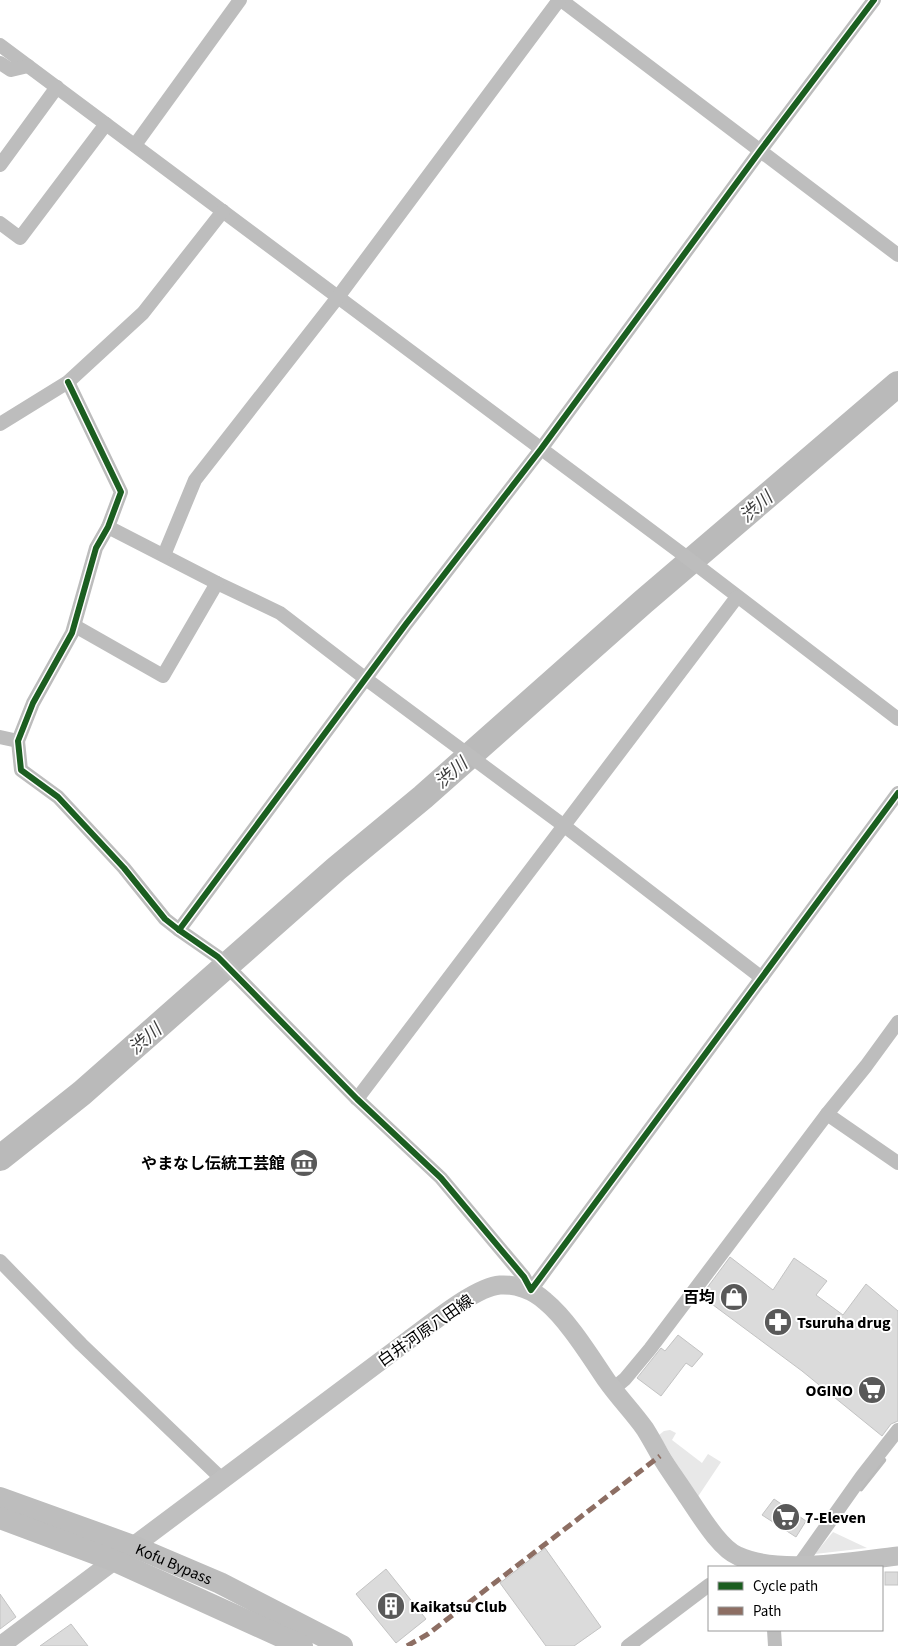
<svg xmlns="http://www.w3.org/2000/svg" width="898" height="1646" viewBox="0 0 898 1646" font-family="'Source Sans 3','Noto Sans JP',sans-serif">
<rect width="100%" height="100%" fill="#fff"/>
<g fill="#e8e8e8">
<path d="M 670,1430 L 676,1433 L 672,1440 L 702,1463 L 708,1454 L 721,1462 L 697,1498 L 659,1435 L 664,1431 Z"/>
<path d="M 833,1532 L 867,1548 L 815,1554 Z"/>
</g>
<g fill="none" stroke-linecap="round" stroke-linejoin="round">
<path stroke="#bababa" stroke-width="4.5" d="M 861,1489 L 884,1460"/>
<path stroke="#bababa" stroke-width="26" d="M 0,1158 L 82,1093 L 336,869 L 423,797 L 643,602 L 898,384"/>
</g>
<g fill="#dbdbdb" stroke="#c3c3c3">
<path d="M 730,1257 L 773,1290 L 794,1258 L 827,1281 L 816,1295 L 843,1315 L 866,1284 L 898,1311 L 898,1421 L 891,1424 L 882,1436 L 802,1371 L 701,1296 Z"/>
<path d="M 678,1335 L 703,1354 L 692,1367 L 686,1363 L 661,1396 L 637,1378 L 661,1348 L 665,1351 Z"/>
<path d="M 774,1499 L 806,1521 L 796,1537 L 762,1515 Z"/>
<path d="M 545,1548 L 601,1627 L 574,1646 L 546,1646 L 500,1583 Z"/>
<path d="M 386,1569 L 426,1619 L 396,1643 L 356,1594 Z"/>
<rect x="885" y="1572" width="13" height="13"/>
<path d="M 0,1594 L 16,1617 L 0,1629 Z"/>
<path d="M 71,1624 L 88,1646 L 40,1646 Z"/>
</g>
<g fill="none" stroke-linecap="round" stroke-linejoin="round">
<g stroke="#bdbdbd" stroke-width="14">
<path d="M 561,0 L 898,255"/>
<path d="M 0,45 L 681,553 L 898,719"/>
<path d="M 0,63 L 11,70 L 28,66"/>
<path d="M 135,145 L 240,0"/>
<path d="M 0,165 L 57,87"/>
<path d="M 0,223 L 20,238 L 106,124"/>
<path d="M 68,382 L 121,492 L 108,527 L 96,548 L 72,633 L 33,703 L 18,741 L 21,770 L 58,797 L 124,868 L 165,919 L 179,930 L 218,957 L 357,1099 L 441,1178 L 524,1277 L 531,1290 L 898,793"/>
<path d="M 0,424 L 68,382 L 143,313 L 223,211"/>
<path d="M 108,527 L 217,583 L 280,613 L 366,679 L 563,825 L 762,978"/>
<path d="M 164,555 L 195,480 L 338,297 L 559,0"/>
<path d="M 75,626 L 163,676 L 217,583"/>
<path d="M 0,737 L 18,741"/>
<path d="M 179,930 L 406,624 L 541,449 L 760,151 L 874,0"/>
<path d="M 357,1099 L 737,597"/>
<path d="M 827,1114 L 898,1163"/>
<path d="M 0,1261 L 81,1344 L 223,1480"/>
<path d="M 613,1389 L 625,1379 L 650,1349 L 827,1114 L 866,1066 L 898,1022"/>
<path d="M 799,1565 L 862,1476 L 898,1430"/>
<path d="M 774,1630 L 775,1646"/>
<path d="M 628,1646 L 709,1585"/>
</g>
<path stroke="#bfbfbf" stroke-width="19" d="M 0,1646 L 410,1339 C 431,1324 475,1287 500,1285 C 516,1284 533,1290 545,1301 C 568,1320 590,1356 607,1381 C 619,1398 633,1412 645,1429 C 650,1437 655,1446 660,1455 C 668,1469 678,1482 687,1496 C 699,1513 719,1548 738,1556 C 780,1575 852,1561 898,1556"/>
<g stroke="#bdbdbd" stroke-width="22">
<path id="s1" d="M 0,1498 L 133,1546 L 220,1583 L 342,1646"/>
<path d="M 0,1518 L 115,1561 L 302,1646"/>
</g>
<path stroke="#8d6e63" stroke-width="5" stroke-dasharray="10 5" stroke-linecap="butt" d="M 407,1646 L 428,1634 L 660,1456"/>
<defs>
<g id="cycleway">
<path d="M 68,382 L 121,492 L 108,527 L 96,548 L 72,633 L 33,703 L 18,741 L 21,770 L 58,797 L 124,868 L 165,919 L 179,930 L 218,957 L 357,1099 L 441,1178 L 524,1277 L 531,1290 L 898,793"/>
<path d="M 179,930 L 406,624 L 541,449 L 760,151 L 874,0"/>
</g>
</defs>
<use href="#cycleway" stroke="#fff" stroke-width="9"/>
<use href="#cycleway" stroke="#1b5e20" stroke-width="6"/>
</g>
<defs>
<symbol id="museum-disc" viewBox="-11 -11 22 22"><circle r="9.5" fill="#595959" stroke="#fff"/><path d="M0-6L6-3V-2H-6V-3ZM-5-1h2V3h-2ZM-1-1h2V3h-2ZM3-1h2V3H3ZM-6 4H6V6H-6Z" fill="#fff"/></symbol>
<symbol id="shop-disc" viewBox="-11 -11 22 22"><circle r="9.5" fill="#595959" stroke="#fff"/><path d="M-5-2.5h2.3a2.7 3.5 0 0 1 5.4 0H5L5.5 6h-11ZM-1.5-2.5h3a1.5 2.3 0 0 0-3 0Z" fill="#fff"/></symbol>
<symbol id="pharmacy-disc" viewBox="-11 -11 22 22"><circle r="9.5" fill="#595959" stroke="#fff"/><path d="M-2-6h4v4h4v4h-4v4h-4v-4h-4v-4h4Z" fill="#fff"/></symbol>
<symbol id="supermarket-disc" viewBox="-11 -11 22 22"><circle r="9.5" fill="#595959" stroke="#fff"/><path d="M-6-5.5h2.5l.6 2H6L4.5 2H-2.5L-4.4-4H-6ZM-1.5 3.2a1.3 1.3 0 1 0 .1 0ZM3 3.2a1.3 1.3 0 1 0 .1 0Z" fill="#fff"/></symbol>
<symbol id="building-disc" viewBox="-11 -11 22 22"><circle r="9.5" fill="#595959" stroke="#fff"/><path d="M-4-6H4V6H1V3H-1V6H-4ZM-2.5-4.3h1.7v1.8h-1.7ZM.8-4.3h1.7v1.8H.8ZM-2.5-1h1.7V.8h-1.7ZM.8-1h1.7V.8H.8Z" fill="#fff"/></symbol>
</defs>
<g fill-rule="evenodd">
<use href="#museum-disc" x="288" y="1147" width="32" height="32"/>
<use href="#shop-disc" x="718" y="1281" width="32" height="32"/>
<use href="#pharmacy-disc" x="762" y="1306" width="32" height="32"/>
<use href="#supermarket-disc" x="856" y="1374" width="32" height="32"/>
<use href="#supermarket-disc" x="770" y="1501" width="32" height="32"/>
<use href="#building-disc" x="375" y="1590" width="32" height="32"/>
</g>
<g text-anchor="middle" stroke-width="4" stroke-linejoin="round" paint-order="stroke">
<g font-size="16" font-weight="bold" fill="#000" stroke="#fff" text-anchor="end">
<text x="285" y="1169">やまなし伝統工芸館</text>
<text x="715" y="1303">百均</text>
<text x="797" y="1328" text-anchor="start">Tsuruha drug</text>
<text x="853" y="1396">OGINO</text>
<text x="805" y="1523" text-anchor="start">7-Eleven</text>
<text x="410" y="1612" text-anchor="start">Kaikatsu Club</text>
</g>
<g font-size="16" fill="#000" stroke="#fff">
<text transform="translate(425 1330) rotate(-35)" y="6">白井河原八田線</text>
<text dy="6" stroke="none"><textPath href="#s1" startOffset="186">Kofu Bypass</textPath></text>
</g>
<g font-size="18" font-style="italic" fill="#3d3d3d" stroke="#fff">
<text transform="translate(756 507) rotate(-41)" y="6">渋川</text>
<text transform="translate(451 773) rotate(-41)" y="6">渋川</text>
<text transform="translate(145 1039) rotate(-41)" y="6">渋川</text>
</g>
</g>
<rect x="708" y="1566" width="175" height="65" fill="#ffffff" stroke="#999999"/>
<rect x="718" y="1582" width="25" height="8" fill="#1b5e20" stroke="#999999"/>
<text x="753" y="1591" font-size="15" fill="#000000">Cycle path</text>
<rect x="718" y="1607" width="25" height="8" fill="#8d6e63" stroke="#999999"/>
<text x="753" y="1616" font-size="15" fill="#000000">Path</text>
</svg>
